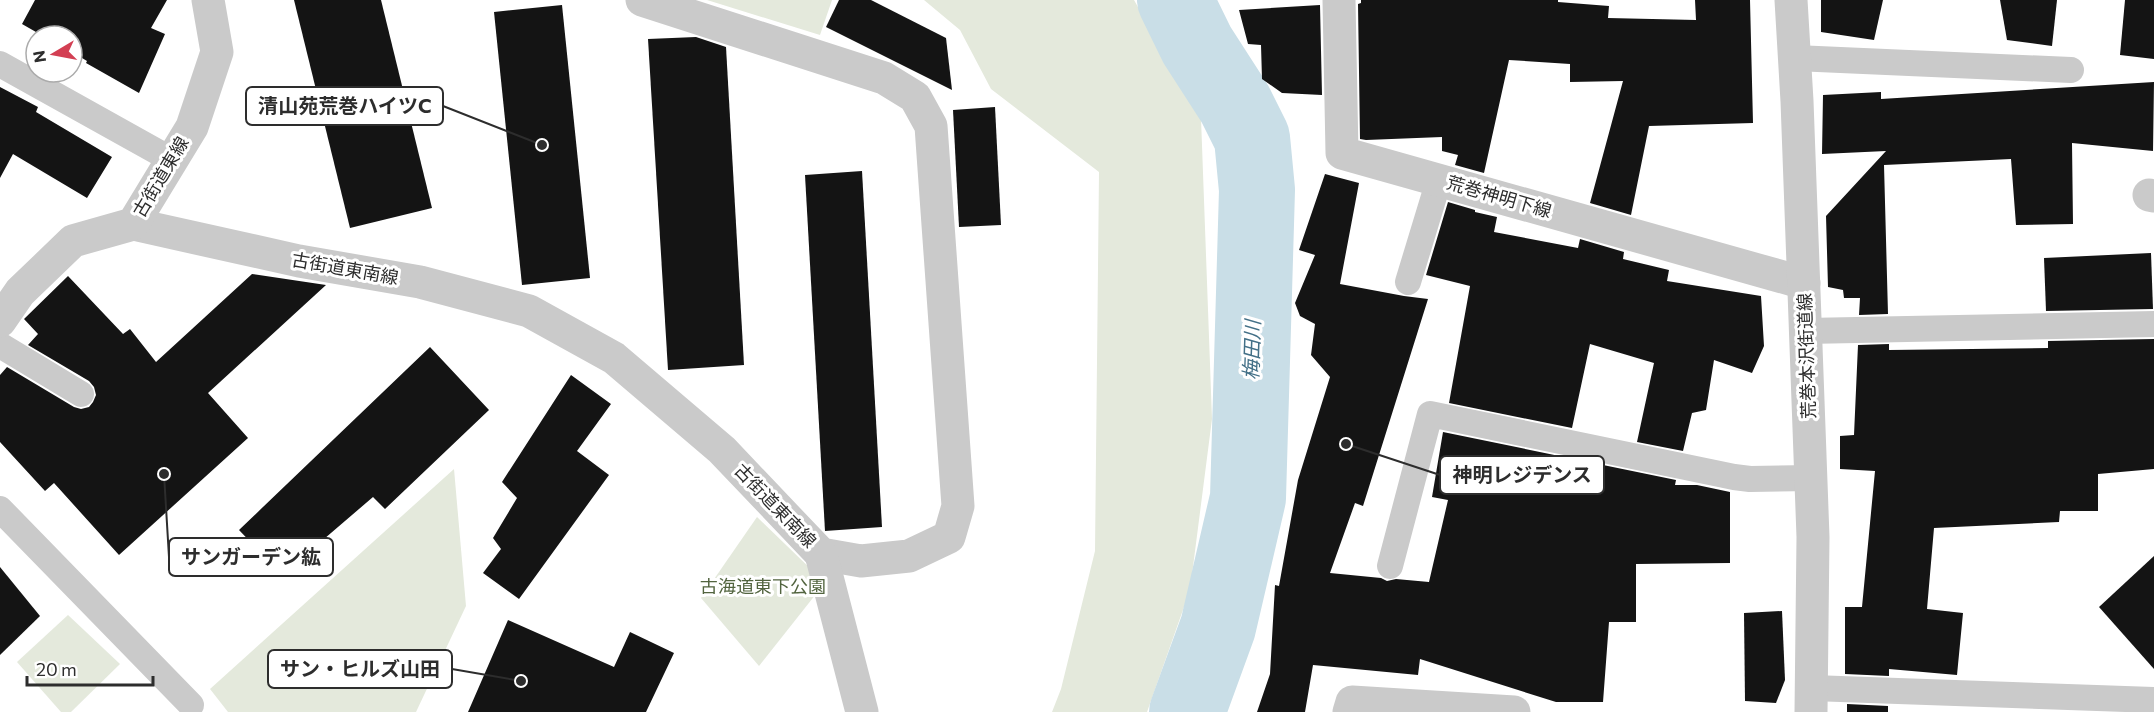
<svg xmlns="http://www.w3.org/2000/svg" width="2154" height="712" viewBox="0 0 2154 712" font-family="Commissioner,'Noto Sans JP',sans-serif">
<rect width="100%" height="100%" fill="#fff"/>
<g fill="#e4e9dc">
<path d="M 707,0 L 832,0 L 820,35 Z"/>
<path d="M 924,0 L 1134,0 L 1201,118 L 1212,419 L 1190,590 L 1147,712 L 1052,712 L 1061,689 L 1095,551 L 1099,172 L 991,89 L 960,30 Z"/>
<path d="M 454,469 L 466,606 L 416,712 L 228,712 L 210,689 Z"/>
<path d="M 757,517 L 816,574 L 816,594 L 759,666 L 701,598 Z"/>
<path d="M 68,615 L 120,664 L 71,712 L 61,712 L 17,662 Z"/>
</g>
<g fill="none" stroke-linecap="round" stroke-linejoin="round">
<path stroke="#c9dee7" stroke-width="76" d="M 1175,0 L 1197,45 L 1235,104 L 1252,138 L 1257,190 L 1248,498 L 1218,627 L 1187,712"/>
</g>
<g fill="#141414">
<path d="M 35,0 L 167,0 L 151,28 L 165,34 L 139,93 L 86,63 L 87,61 L 72,52 L 72,36 L 43,36 L 22,24 Z"/>
<path d="M 294,0 L 381,0 L 432,208 L 350,228 Z"/>
<path d="M 839,0 L 871,0 L 946,38 L 952,90 L 826,27 Z"/>
<path d="M 1361,0 L 1558,0 L 1558,2 L 1609,6 L 1608,18 L 1696,20 L 1695,0 L 1750,0 L 1753,123 L 1649,126 L 1631,215 L 1590,203 L 1623,81 L 1570,82 L 1570,64 L 1509,60 L 1484,173 L 1455,165 L 1458,155 L 1442,151 L 1442,137 L 1366,140 L 1360,139 L 1358,4 L 1361,3 Z"/>
<path d="M 1821,0 L 1883,0 L 1874,40 L 1821,32 Z"/>
<path d="M 2000,0 L 2057,0 L 2052,46 L 2007,40 Z"/>
<path d="M 2125,0 L 2154,0 L 2154,59 L 2120,55 Z"/>
<path d="M 562,5 L 590,278 L 522,285 L 494,12 Z"/>
<path d="M 1320,5 L 1322,95 L 1282,93 L 1262,79 L 1261,45 L 1248,44 L 1239,10 Z"/>
<path d="M 696,37 L 726,47 L 744,365 L 668,370 L 648,39 Z"/>
<path d="M 2154,82 L 2153,151 L 2072,143 L 2073,224 L 2016,225 L 2011,159 L 1884,165 L 1888,314 L 1859,315 L 1860,298 L 1844,298 L 1843,290 L 1828,287 L 1826,216 L 1886,151 L 1822,154 L 1823,95 L 1881,92 L 1881,99 Z"/>
<path d="M 0,87 L 38,107 L 36,112 L 112,157 L 87,198 L 13,154 L 0,178 Z"/>
<path d="M 995,107 L 1001,225 L 959,227 L 953,110 Z"/>
<path d="M 862,171 L 882,527 L 825,531 L 805,175 Z"/>
<path d="M 1325,174 L 1359,183 L 1340,284 L 1404,296 L 1428,299 L 1363,506 L 1355,503 L 1330,573 L 1381,578 L 1387,581 L 1396,579 L 1429,582 L 1448,500 L 1432,497 L 1443,432 L 1676,480 L 1675,485 L 1697,485 L 1730,492 L 1730,563 L 1636,564 L 1636,622 L 1609,622 L 1603,702 L 1556,702 L 1420,659 L 1418,675 L 1313,665 L 1305,712 L 1257,712 L 1270,674 L 1275,585 L 1279,586 L 1298,480 L 1330,377 L 1311,355 L 1315,324 L 1300,316 L 1295,303 L 1315,255 L 1299,250 Z"/>
<path d="M 1448,202 L 1475,210 L 1475,212 L 1497,217 L 1494,232 L 1578,248 L 1580,239 L 1624,252 L 1623,259 L 1669,270 L 1667,281 L 1761,296 L 1764,346 L 1752,373 L 1714,360 L 1706,410 L 1692,413 L 1683,451 L 1637,442 L 1654,363 L 1590,344 L 1572,428 L 1449,403 L 1470,286 L 1426,275 Z"/>
<path d="M 2151,253 L 2153,309 L 2046,311 L 2044,258 Z"/>
<path d="M 252,274 L 326,285 L 208,393 L 248,438 L 119,555 L 54,483 L 45,491 L 0,442 L 0,375 L 7,367 L 74,407 L 81,409 L 89,407 L 93,402 L 96,395 L 94,387 L 89,381 L 28,345 L 38,334 L 24,319 L 68,276 L 123,334 L 130,329 L 156,362 Z"/>
<path d="M 2154,339 L 2154,469 L 2098,474 L 2098,511 L 2060,511 L 2059,522 L 1934,528 L 1927,609 L 1963,613 L 1957,675 L 1889,669 L 1889,676 L 1845,674 L 1845,607 L 1862,607 L 1875,471 L 1840,469 L 1840,436 L 1854,435 L 1858,345 L 1889,344 L 1889,350 L 2048,348 L 2048,341 Z"/>
<path d="M 430,347 L 489,410 L 385,509 L 373,497 L 282,575 L 239,530 Z"/>
<path d="M 571,375 L 611,404 L 577,451 L 609,475 L 519,599 L 483,573 L 501,549 L 493,538 L 517,498 L 502,482 Z"/>
<path d="M 2154,556 L 2154,669 L 2099,607 Z"/>
<path d="M 0,567 L 40,616 L 0,655 Z"/>
<path d="M 1782,611 L 1785,680 L 1776,703 L 1745,701 L 1744,613 Z"/>
<path d="M 508,620 L 614,667 L 630,632 L 674,653 L 646,712 L 468,712 Z"/>
<path d="M 1847,704 L 1888,706 L 1888,712 L 1847,712 Z"/>
</g>
<g fill="none" stroke-linecap="round" stroke-linejoin="round">
<g stroke="#cacaca" stroke-width="26">
<path d="M 1795,58 L 2071,70"/>
<path d="M 0,64 L 172,160"/>
<path d="M 1408,282 L 1439,180"/>
<path d="M 1806,331 L 2154,324"/>
<path d="M 0,345 L 81,394"/>
<path d="M 0,509 L 191,705"/>
<path d="M 1390,566 L 1430,414 L 1734,477 L 1750,479 L 1811,478"/>
<path d="M 1812,688 L 2154,700"/>
</g>
<g stroke="#cacaca" stroke-width="33">
<path d="M 1339,0 L 1342,153 L 1804,283"/>
<path d="M 2149,195 L 2154,196"/>
<path d="M 133,224 L 299,261 L 420,282 L 529,311 L 614,358 L 722,450 L 821,554 L 861,561 L 909,556 L 949,537 L 958,506 L 931,126 L 915,97 L 884,78 L 642,0"/>
<path d="M 0,321 L 20,292 L 73,241 L 133,224 L 192,127 L 217,52 L 208,0"/>
<path d="M 821,554 L 862,712"/>
<path d="M 1349,712 L 1352,702 L 1514,712"/>
</g>
<path stroke="#cacaca" stroke-width="33" d="M 1791,0 L 1797,101 L 1813,537 L 1811,712"/>
</g>
<g text-anchor="middle" stroke-width="6" stroke-linejoin="round" paint-order="stroke">
<g font-size="18" fill="#2d2d2d" stroke="#fff">
<text transform="translate(161 177) rotate(-59)" y="6">古街道東線</text>
<text transform="translate(1499 197) rotate(16)" y="6">荒巻神明下線</text>
<text transform="translate(345 269) rotate(10)" y="6">古街道東南線</text>
<text transform="translate(1807 356) rotate(-92)" y="6">荒巻本沢街道線</text>
<text transform="translate(775 506) rotate(46)" y="6">古街道東南線</text>
</g>
<g font-size="18" fill="#52643f" stroke="#fff">
<text x="763" y="593">古海道東下公園</text>
</g>
<g font-size="20" font-style="italic" fill="#437087" stroke="#fff">
<text transform="translate(1252 350) rotate(-88)" y="7">梅田川</text>
</g>
</g>
<path fill="none" stroke="#2d2d2d" stroke-width="2" d="M542 145L443 106M1346 444L1440 475M164 474L169 557M521 681L452 669"/>
<g fill="#2d2d2d" stroke="#fff" stroke-width="2">
<circle cx="542" cy="145" r="6"/>
<circle cx="1346" cy="444" r="6"/>
<circle cx="164" cy="474" r="6"/>
<circle cx="521" cy="681" r="6"/>
</g>
<g fill="#fff" stroke="#2d2d2d" stroke-width="2">
<rect x="246" y="87" width="197" height="38" rx="6"/>
<rect x="1440" y="456" width="164" height="38" rx="6"/>
<rect x="169" y="538" width="164" height="38" rx="6"/>
<rect x="268" y="650" width="184" height="38" rx="6"/>
</g>
<g font-size="20" text-anchor="middle" font-weight="bold" fill="#2d2d2d">
<text x="345" y="113">清山苑荒巻ハイツC</text>
<text x="1522" y="482">神明レジデンス</text>
<text x="251" y="564">サンガーデン紘</text>
<text x="360" y="676">サン・ヒルズ山田</text>
</g>
<g transform="translate(54 54) rotate(260)"><circle r="28" fill="#ffffff" stroke="#ababab" stroke-width="1.5"/>
<path d="M0-4.5L10 22L0 15L-10 22Z" fill="#d33f53"/>
<text y="-9" font-size="16" font-weight="bold" text-anchor="middle" fill="#2d2d2d">N</text>
</g>
<path d="M27 676v9h126v-9" fill="none" stroke="#2d2d2d" stroke-width="3"/>
<text x="36" y="676" font-size="18" fill="#2d2d2d" stroke="#ffffff" stroke-width="4.5" paint-order="stroke">20 m</text>
</svg>
